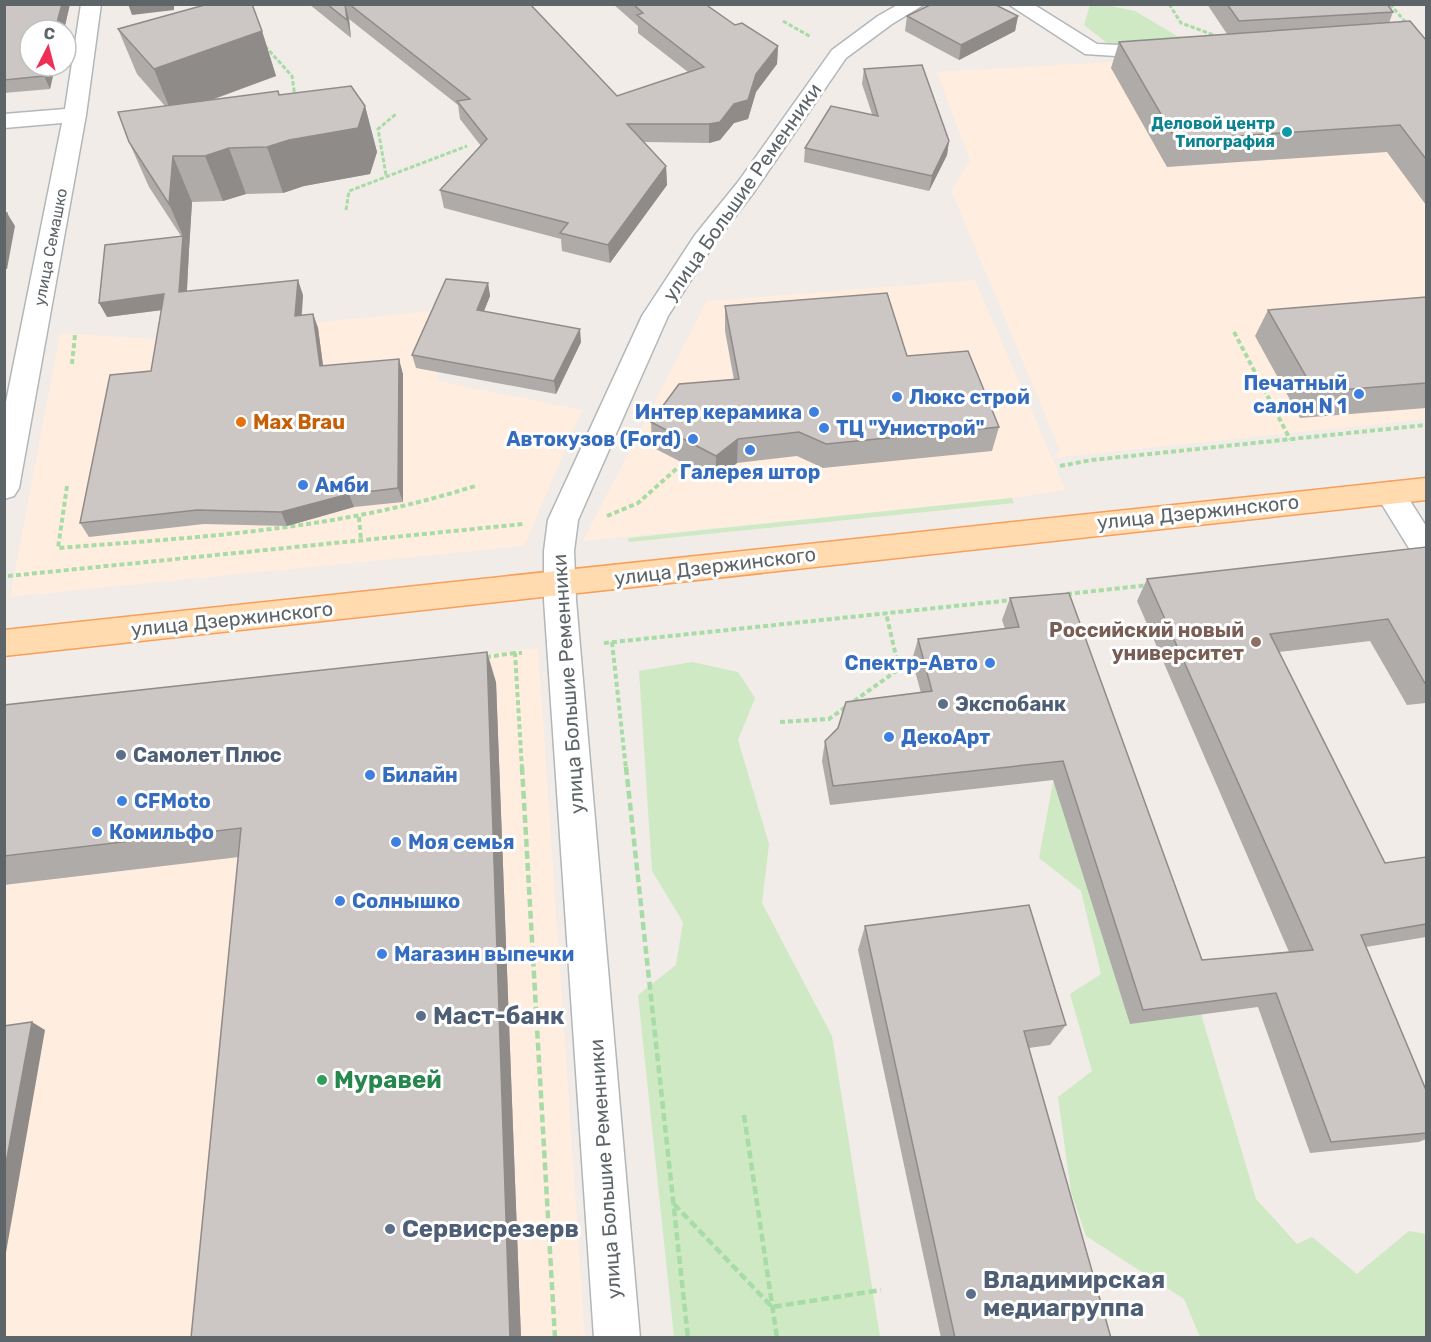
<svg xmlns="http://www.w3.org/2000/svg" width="1431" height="1342" viewBox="0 0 1431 1342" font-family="Rubik,sans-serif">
<rect width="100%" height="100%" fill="#f1ece7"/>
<g fill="#ffeedf">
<path d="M 1408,45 L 1426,66 L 1426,419 L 1052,458 L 1065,490 L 1012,498 L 583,541 L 707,301 L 975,280 L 1052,458 L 1060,450 L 951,190 L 970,161 L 937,72 Z"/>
<path d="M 429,311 L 438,381 L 582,410 L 524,546 L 10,597 L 60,333 L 153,339 Z"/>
<path d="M 538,648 L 585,1337 L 5,1337 L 4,711 Z"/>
</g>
<g fill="#cee9c4">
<path d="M 1090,5 L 1106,5 L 1135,11 L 1177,36 L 1226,40 L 1127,48 L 1107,43 L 1084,25 Z"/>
<path d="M 1012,498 L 1014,503 L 629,542 L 628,538 Z"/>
<path d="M 692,662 L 738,672 L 755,698 L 738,740 L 769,844 L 762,903 L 832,1036 L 880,1337 L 674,1337 L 638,995 L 676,965 L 683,922 L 652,871 L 639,671 Z"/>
<path d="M 1053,782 L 1201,1014 L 1256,1199 L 1297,1244 L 1312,1237 L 1357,1274 L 1409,1231 L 1426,1234 L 1426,1337 L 1200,1337 L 1184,1299 L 1086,1236 L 1071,1192 L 1058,1097 L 1092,1071 L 1070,994 L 1101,974 L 1081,891 L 1039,858 Z"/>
</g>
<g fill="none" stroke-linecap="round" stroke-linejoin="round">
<defs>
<g id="minor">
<path d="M 81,4 L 101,4 L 86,115 L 19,488 L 14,496 L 4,499 L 4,412 L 62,123 L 4,128 L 4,114 L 65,109 Z"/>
<path d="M 899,4 L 925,4 L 892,24 L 846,58 L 754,192 L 714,244 L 668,316 L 578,520 L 574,551 L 576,600 L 640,1338 L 594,1338 L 544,600 L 544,551 L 548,520 L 642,316 L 695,235 L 738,182 L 832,50 L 878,16 Z"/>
<path d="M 1008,4 L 1033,4 L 1097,44 L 1162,47 L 1169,49 L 1173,53 L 1169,57 L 1162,59 L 1085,54 Z"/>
<path d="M 1390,482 L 1400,485 L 1426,526 L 1426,562 L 1415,558 L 1375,493 L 1380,485 Z"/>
</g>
<path id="major" d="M 1426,478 L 1426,500 L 4,656 L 4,630 Z"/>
</defs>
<use href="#minor" stroke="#b2b7ba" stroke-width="3"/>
<use href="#major" stroke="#f79f5b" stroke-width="3"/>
<g stroke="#a7dca6" stroke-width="3" stroke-dasharray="4.5 2" stroke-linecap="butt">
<path d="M 1169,4 L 1181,23 L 1219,37"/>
<path d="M 1390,4 L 1407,24"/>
<path d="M 783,21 L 811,37"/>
<path d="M 265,46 L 292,76 L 295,97"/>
<path d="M 386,175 L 378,129 L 396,114"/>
<path d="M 346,210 L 349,191 L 467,146"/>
</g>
<g stroke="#a7dca6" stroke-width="4" stroke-dasharray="5 3" stroke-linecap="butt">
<path d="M 1234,332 L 1290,439"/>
<path d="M 72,364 L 75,335"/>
<path d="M 1060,466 L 1092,460 L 1426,425"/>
<path d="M 67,486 L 58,548 C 201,537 337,530 475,486"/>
<path d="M 607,516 L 638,503 L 683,463"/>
<path d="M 359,517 L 361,541"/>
<path d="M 8,576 L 523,524"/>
<path d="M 1067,594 L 1149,585"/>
<path d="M 612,642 L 626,769"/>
<path d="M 604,643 L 1012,600"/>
<path d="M 486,657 L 515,653"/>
<path d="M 780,722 L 829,719 L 899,669 L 886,613"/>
<path d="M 522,769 L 515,653 L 522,653"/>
</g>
<g stroke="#a7dca6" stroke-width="4.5" stroke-dasharray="8 4" stroke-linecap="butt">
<path d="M 522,767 L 555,1338"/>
<path d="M 626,767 L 688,1338"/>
<path d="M 744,1115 L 777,1338"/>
<path d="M 674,1204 L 772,1307 L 881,1290"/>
</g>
<use href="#minor" fill="#fff" fill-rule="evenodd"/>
<use href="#major" fill="#ffdbaf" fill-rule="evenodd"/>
</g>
<g fill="#afaba9">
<path d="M 4,4 L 70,4 L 50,89 L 4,93 Z"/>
<path d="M 309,4 L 530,4 L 617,96 L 688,72 L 638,33 L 638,26 L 613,4 L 705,4 L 735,25 L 778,46 L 777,64 L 756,92 L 748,119 L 734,123 L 720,140 L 709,143 L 644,142 L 666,166 L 667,185 L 610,263 L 562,251 L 561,239 L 444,208 L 440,190 L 481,146 L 460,119 L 458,105 L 349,19 L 351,38 Z"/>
<path d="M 1207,4 L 1387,4 L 1393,12 L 1389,23 L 1426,40 L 1426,205 L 1387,152 L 1167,167 L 1111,68 L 1119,42 L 1227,34 Z"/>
<path d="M 907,16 L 1018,16 L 1015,31 L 959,60 L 905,31 Z"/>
<path d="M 118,29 L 262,31 L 276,76 L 212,100 L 279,95 L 365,106 L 377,152 L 370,174 L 304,186 L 283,193 L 246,194 L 223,201 L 192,202 L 189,250 L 188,248 L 189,250 L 187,291 L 303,295 L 302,315 L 313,314 L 318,328 L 323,366 L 403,374 L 403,502 L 354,507 L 287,526 L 204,524 L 89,537 L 80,523 L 151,371 L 161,310 L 107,317 L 181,236 L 149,187 L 129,142 L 165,106 L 137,74 Z"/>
<path d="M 864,69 L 949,141 L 947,155 L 929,191 L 804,162 L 805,148 L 872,114 L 862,84 Z"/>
<path d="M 488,283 L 490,296 L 484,311 L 581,342 L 556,394 L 416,368 L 412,355 Z"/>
<path d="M 1426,297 L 1426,408 L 1300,418 L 1255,336 L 1268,310 Z"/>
<path d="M 725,306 L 907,356 L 999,427 L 992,451 L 823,468 L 797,456 L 737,463 L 716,480 L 652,447 L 651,422 L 734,380 L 725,331 Z"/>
<path d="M 1426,547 L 1426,703 L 1407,705 L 1370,641 L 1279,652 L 1385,863 L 1426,857 L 1426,937 L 1366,947 L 1426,1090 L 1426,1139 L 1419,1142 L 1310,1153 L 1258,1007 L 1130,1024 L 1053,780 L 830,805 L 822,761 L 825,741 L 921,693 L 912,660 L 918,639 L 1005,629 L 1002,620 L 1010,598 L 1202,960 L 1289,952 L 1137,601 L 1147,579 Z"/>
<path d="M 496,682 L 521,1338 L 191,1338 L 239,857 L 4,885 L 4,705 Z"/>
<path d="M 865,926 L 1066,1025 L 1050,1045 L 1029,1048 L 1111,1338 L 941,1338 L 858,950 Z"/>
</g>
<g fill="#8f8b89">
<path d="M 62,4 L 70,4 L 64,30 L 55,30 Z"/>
<path d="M 128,4 L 174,4 L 174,10 L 132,15 Z"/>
<path d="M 345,4 L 349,19 L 351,38 L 347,20 Z"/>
<path d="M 1018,16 L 1015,31 L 959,60 L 961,45 Z"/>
<path d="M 262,31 L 276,76 L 172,114 L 154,69 Z"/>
<path d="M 778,46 L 777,64 L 756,92 L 748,119 L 734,123 L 720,140 L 709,143 L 709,124 Z"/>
<path d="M 46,66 L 55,66 L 50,89 L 44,76 Z"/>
<path d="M 278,91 L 293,139 L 365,106 L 377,152 L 370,174 L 304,186 L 283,193 L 267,147 Z"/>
<path d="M 949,141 L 947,155 L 929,191 L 932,176 Z"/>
<path d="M 229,148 L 246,194 L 223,201 L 205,156 Z"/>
<path d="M 173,156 L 192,202 L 189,250 L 169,204 Z"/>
<path d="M 666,166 L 667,185 L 610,263 L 608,245 Z"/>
<path d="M 7,213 L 15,226 L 7,269 L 4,269 L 4,226 Z"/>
<path d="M 183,236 L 189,250 L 186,306 L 179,292 Z"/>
<path d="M 298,280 L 303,295 L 300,330 L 295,316 Z"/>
<path d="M 488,283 L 490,296 L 479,323 L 477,310 Z"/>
<path d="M 164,294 L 171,309 L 107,317 L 99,303 Z"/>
<path d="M 313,314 L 318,328 L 325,380 L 320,366 Z"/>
<path d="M 580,329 L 581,342 L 556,394 L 554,381 Z"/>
<path d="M 399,359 L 403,374 L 403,502 L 398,488 Z"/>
<path d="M 738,439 L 737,463 L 716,480 L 716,456 Z"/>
<path d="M 349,494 L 354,507 L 287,526 L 281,512 Z"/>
<path d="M 487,652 L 496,682 L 521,1338 L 510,1338 Z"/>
<path d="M 32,1022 L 45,1030 L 4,1264 L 4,1174 Z"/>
</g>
<g fill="#ccc7c4" stroke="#8f8b89" stroke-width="1.5">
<path d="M 4,4 L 62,4 L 55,30 L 30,30 L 30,66 L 46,66 L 44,76 L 4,80 Z"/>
<path d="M 208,4 L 252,4 L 262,31 L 154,69 L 118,29 Z"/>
<path d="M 327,4 L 345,4 L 347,20 Z"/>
<path d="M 349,4 L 530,4 L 617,96 L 704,67 L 637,15 L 643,13 L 633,4 L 705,4 L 735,25 L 742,23 L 778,46 L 756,74 L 748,100 L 734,104 L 720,122 L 709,124 L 627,124 L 666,166 L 608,245 L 560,233 L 568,223 L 440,190 L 487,139 L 457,101 L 470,99 Z"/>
<path d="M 932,4 L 994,4 L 1018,16 L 961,45 L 907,16 Z"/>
<path d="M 1227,4 L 1387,4 L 1393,12 L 1239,21 Z"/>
<path d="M 1410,21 L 1426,40 L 1426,159 L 1400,125 L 1176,140 L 1119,42 Z"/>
<path d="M 922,65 L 949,141 L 932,176 L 805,148 L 831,106 L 878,116 L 864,69 Z"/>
<path d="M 351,86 L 365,106 L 358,128 L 289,140 L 267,147 L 229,148 L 205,156 L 173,156 L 169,204 L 129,142 L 118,112 L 278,91 L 279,95 Z"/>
<path d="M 4,213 L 7,213 L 4,226 Z"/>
<path d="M 183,236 L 179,292 L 298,280 L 295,316 L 313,314 L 320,366 L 399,359 L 398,488 L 349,494 L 281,512 L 197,510 L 80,523 L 110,375 L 151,371 L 164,294 L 99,303 L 105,245 Z"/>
<path d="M 446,279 L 488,283 L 477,310 L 580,329 L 554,381 L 412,355 Z"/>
<path d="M 887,293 L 907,356 L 968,351 L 999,427 L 826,444 L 799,432 L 738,439 L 716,456 L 651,422 L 679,384 L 739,379 L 725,306 Z"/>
<path d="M 1426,297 L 1426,383 L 1315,392 L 1268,310 Z"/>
<path d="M 1426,547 L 1426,685 L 1388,619 L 1270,634 L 1385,863 L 1426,857 L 1426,924 L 1361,935 L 1426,1090 L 1426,1133 L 1331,1142 L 1276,993 L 1143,1010 L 1063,761 L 833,786 L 825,741 L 838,728 L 846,702 L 932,691 L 918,639 L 1019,627 L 1010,598 L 1069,593 L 1202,960 L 1313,950 L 1147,579 Z"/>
<path d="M 487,652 L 510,1338 L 191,1338 L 241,828 L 4,856 L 4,705 Z"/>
<path d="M 1029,905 L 1066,1025 L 1024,1031 L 1111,1338 L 955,1338 L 865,926 Z"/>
<path d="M 32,1022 L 4,1174 L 4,1026 Z"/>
</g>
<circle fill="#0f9aa8" stroke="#fff" stroke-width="2" cx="1287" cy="132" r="6"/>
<g fill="#3f7fe0" stroke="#fff" stroke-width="2">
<circle cx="1359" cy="394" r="6"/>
<circle cx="897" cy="397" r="6"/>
<circle cx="814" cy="412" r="6"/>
<circle cx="824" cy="428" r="6"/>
<circle cx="693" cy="439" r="6"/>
<circle cx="750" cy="450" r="6"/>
<circle cx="303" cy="485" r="6"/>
<circle cx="990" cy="663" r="6"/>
<circle cx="889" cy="737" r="6"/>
<circle cx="370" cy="775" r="6"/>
<circle cx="122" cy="801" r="6"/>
<circle cx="97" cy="832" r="6"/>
<circle cx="396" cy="842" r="6"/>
<circle cx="340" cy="901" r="6"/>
<circle cx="382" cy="954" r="6"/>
</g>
<circle fill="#e8710a" stroke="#fff" stroke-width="2" cx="241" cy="422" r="6"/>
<circle fill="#8d6e63" stroke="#fff" stroke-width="2" cx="1256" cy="642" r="6"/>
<g fill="#5c6f8a" stroke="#fff" stroke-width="2">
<circle cx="943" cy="704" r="6"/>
<circle cx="121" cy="755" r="6"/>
<circle cx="421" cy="1016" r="6"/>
<circle cx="390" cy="1229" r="6"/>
<circle cx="971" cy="1294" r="6"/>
</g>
<circle fill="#2e9e5b" stroke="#fff" stroke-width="2" cx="322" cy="1080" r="6"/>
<g text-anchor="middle" stroke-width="6" stroke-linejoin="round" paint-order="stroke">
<g font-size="16" font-weight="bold" fill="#0d838f" stroke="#fff" text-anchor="end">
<text x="1275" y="129">Деловой центр<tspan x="1275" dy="18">Типография</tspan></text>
</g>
<g font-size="16" fill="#5e6568" stroke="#fff">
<text transform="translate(50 247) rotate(-79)" y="6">улица Семашко</text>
</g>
<g font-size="20" fill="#5e6568" stroke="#fff">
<text transform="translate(742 192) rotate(-55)" y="7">улица Большие Ременники</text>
<text transform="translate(1198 512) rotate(-6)" y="7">улица Дзержинского</text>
<text transform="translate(715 566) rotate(-7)" y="7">улица Дзержинского</text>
<text transform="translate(232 619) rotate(-6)" y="7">улица Дзержинского</text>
<text transform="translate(568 684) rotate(-94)" y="7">улица Большие Ременники</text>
<text transform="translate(605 1169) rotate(-94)" y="7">улица Большие Ременники</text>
</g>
<g font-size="20" font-weight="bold" fill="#366cbe" stroke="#fff" text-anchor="start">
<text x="1347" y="390" text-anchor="end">Печатный<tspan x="1347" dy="23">салон N 1</tspan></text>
<text x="909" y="404">Люкс строй</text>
<text x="802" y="419" text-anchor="end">Интер керамика</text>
<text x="836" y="435">ТЦ "Унистрой"</text>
<text x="681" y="446" text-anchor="end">Автокузов (Ford)</text>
<text x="750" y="479" text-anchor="middle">Галерея штор</text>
<text x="315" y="492">Амби</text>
<text x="978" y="670" text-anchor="end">Спектр-Авто</text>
<text x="901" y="744">ДекоАрт</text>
<text x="382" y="782">Билайн</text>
<text x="134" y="808">CFMoto</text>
<text x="109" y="839">Комильфо</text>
<text x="408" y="849">Моя семья</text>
<text x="352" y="908">Солнышко</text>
<text x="394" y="961">Магазин выпечки</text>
</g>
<g font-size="20" font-weight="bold" fill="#c56008" stroke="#fff" text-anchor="start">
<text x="253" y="429">Max Brau</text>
</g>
<g font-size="20" font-weight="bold" fill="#785e54" stroke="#fff" text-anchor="end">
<text x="1244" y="637">Российский новый<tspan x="1244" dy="23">университет</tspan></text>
</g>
<g font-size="20" font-weight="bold" fill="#4e5e75" stroke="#fff" text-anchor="start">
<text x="955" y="711">Экспобанк</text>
<text x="133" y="762">Самолет Плюс</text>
</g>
<g font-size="24" font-weight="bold" fill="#4e5e75" stroke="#fff" text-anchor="start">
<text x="433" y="1024">Маст-банк</text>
<text x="402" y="1237">Сервисрезерв</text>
<text x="983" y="1288">Владимирская<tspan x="983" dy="28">медиагруппа</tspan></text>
</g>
<g font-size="24" font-weight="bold" fill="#27864d" stroke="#fff" text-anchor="start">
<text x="334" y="1088">Муравей</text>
</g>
</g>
<rect width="1431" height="1342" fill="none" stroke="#5e6568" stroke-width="12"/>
<g transform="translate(48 48) rotate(6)"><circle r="28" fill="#ffffff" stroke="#bfc1c3" stroke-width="1.5"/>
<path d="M0-4.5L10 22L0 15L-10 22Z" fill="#f02f56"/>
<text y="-9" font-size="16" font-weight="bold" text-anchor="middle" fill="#5e6568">С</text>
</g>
</svg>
